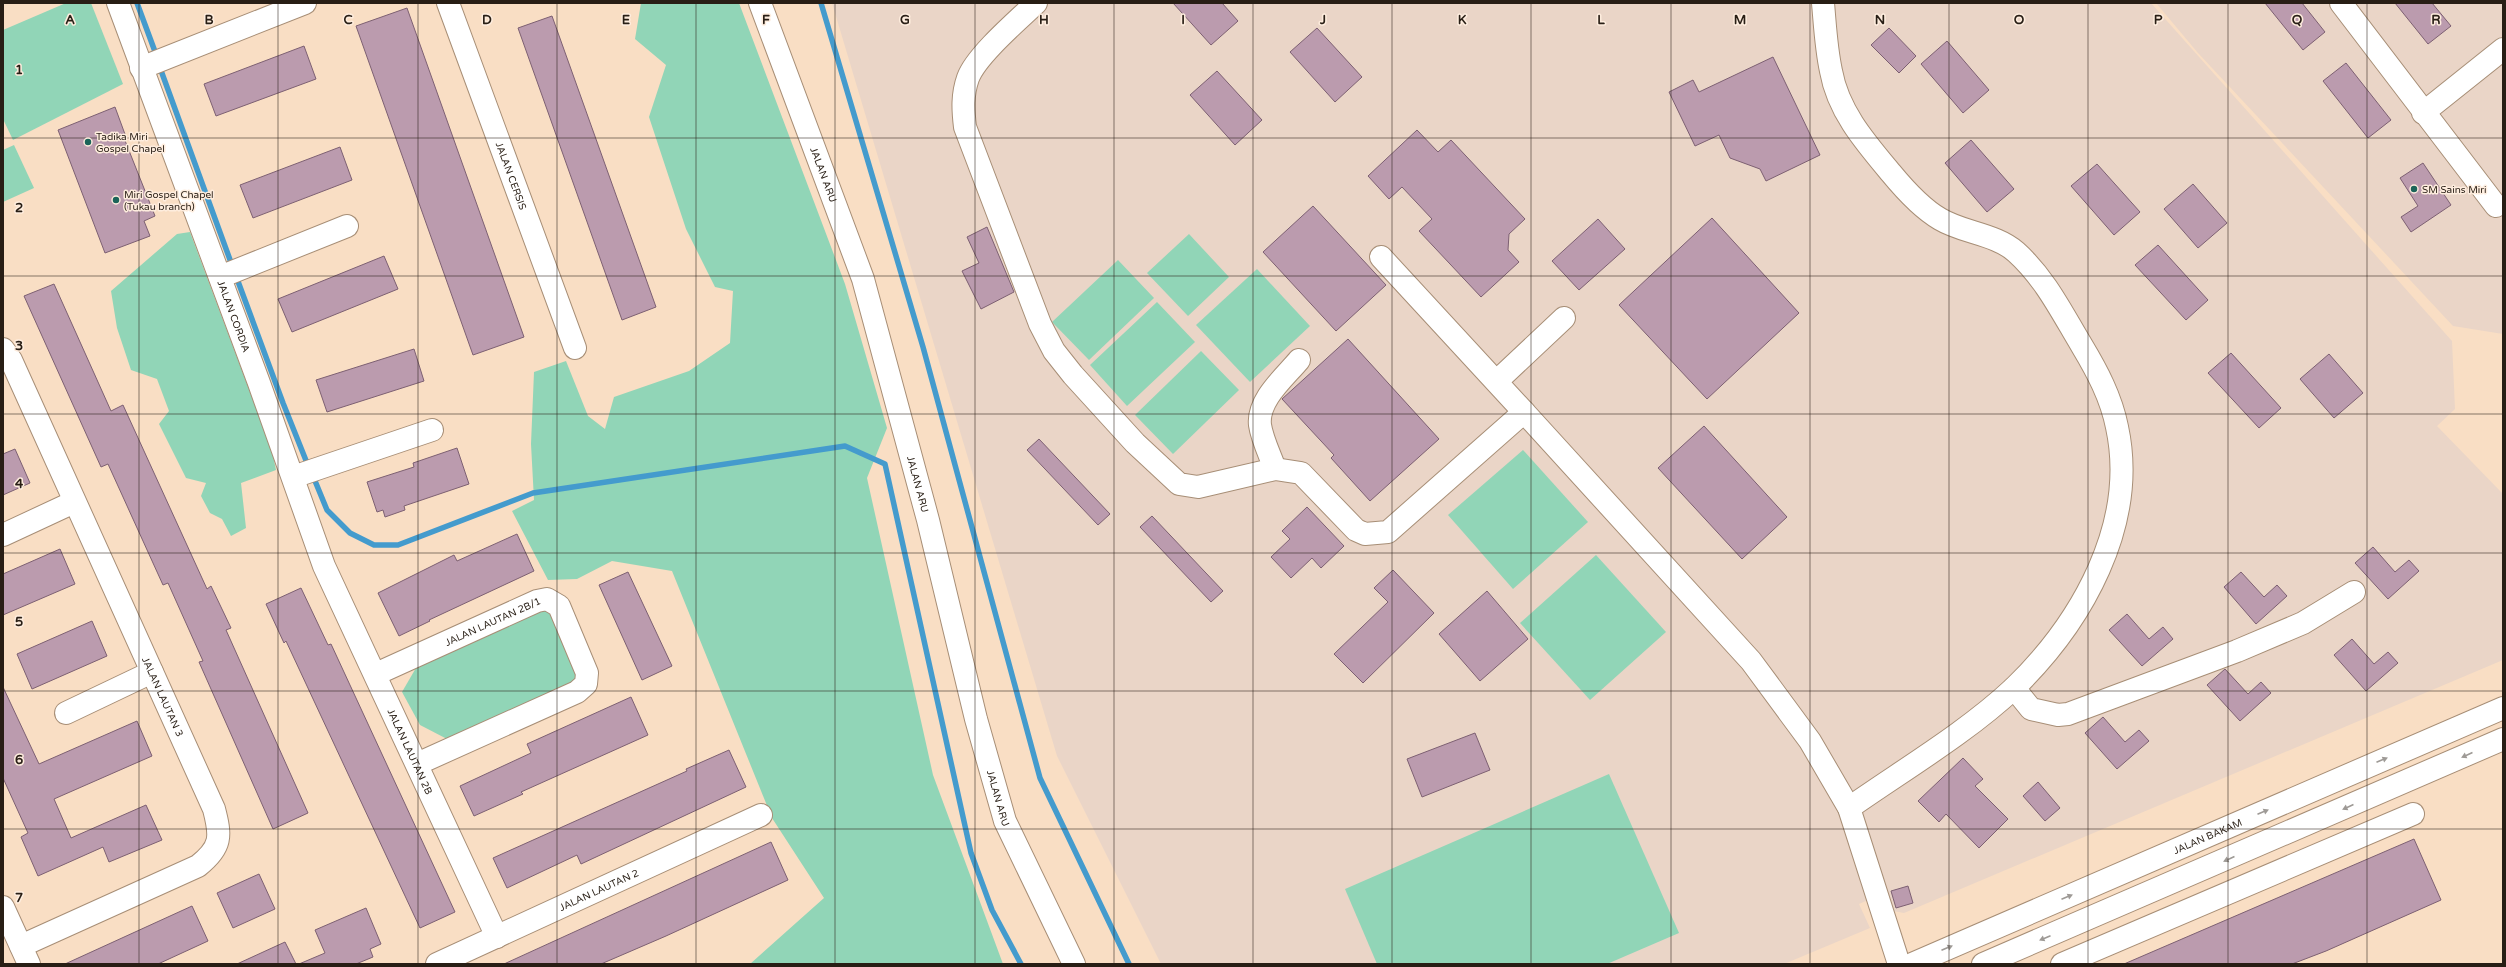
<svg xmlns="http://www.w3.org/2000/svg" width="2506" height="967" viewBox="0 0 2506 967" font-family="'Varela Round',sans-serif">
<rect width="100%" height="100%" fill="#f9dec4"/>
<g fill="#ead5c7">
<path d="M 832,3 L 2151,3 L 2452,341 L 2455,409 L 2437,426 L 2503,494 L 2503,660 L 1904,913 L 1893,911 L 1877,896 L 1859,904 L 1870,928 L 1784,964 L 1161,964 L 1057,756 Z"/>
<path d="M 2156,3 L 2503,3 L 2503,334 L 2453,326 L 2198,53 Z"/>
</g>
<g fill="#91d5b7">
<path d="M 66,3 L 91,3 L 123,84 L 13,140 L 3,119 L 3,30 Z"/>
<path d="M 641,3 L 739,3 L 845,284 L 887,428 L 867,478 L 933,775 L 1003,964 L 750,964 L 824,898 L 772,818 L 672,571 L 612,561 L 577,579 L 548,580 L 512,511 L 534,500 L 531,444 L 534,372 L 566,361 L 588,416 L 605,429 L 614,397 L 689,371 L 730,343 L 733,291 L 715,287 L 686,229 L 649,117 L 666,65 L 635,39 Z"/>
<path d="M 14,145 L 34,188 L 3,202 L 3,150 Z"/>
<path d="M 190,232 L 272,451 L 276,470 L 241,483 L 246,528 L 231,536 L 222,519 L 210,513 L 201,496 L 206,483 L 186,478 L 159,424 L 169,411 L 157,379 L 131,370 L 117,328 L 111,291 L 177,234 Z"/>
<path d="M 1189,234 L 1229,277 L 1188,316 L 1147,273 Z"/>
<path d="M 1118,260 L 1154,298 L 1089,360 L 1052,322 Z"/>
<path d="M 1257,269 L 1310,326 L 1250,382 L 1196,325 Z"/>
<path d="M 1157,302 L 1195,342 L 1127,406 L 1090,365 Z"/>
<path d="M 1201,351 L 1239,390 L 1173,454 L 1135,415 Z"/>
<path d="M 1523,450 L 1588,522 L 1513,589 L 1448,515 Z"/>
<path d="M 1596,555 L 1666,632 L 1590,700 L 1520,623 Z"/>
<path d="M 535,607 L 554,610 L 582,672 L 571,688 L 449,740 L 420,725 L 402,692 L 420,661 Z"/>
<path d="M 1609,774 L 1679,933 L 1607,964 L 1377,964 L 1345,889 Z"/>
</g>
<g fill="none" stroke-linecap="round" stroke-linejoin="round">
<g stroke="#449bcd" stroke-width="5.5">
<path d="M 137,3 L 157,57"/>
<path d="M 821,3 L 923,347 L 1040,778 L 1129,964"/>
<path d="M 159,65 L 233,268"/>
<path d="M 236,276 L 283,403 L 309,468"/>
<path d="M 313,476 L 327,510 L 350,533 L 374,545 L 398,545 L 533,493 L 845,446 L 885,464 L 971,853 L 992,910 L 1021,964"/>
</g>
</g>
<g fill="#bb9bae" stroke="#7d6072">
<path d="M 1173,3 L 1222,3 L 1238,21 L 1211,45 Z"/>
<path d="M 2265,3 L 2302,3 L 2325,32 L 2303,50 Z"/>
<path d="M 2395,3 L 2432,3 L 2451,26 L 2428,44 Z"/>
<path d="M 407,8 L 524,337 L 473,355 L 356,26 Z"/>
<path d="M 552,16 L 656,307 L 622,320 L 518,28 Z"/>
<path d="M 1317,28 L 1362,77 L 1335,102 L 1290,52 Z"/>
<path d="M 1889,28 L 1916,56 L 1899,73 L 1871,45 Z"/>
<path d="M 1947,41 L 1989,90 L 1963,113 L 1921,64 Z"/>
<path d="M 304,46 L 316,79 L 216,116 L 204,84 Z"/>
<path d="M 1773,57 L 1820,155 L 1766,181 L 1760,169 L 1730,158 L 1719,135 L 1695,146 L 1669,92 L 1693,80 L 1699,92 Z"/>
<path d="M 2346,63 L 2391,120 L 2368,138 L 2323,81 Z"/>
<path d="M 1217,71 L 1262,120 L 1235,145 L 1190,95 Z"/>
<path d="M 115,107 L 126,137 L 124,138 L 155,216 L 144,221 L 150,236 L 105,253 L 58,130 Z"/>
<path d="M 1417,130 L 1438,152 L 1451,140 L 1525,219 L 1509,234 L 1508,250 L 1519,262 L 1481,297 L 1419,231 L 1432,219 L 1402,187 L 1389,199 L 1368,176 Z"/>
<path d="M 1971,140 L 2014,189 L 1987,212 L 1945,163 Z"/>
<path d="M 340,147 L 352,180 L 253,218 L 240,185 Z"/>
<path d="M 2423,163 L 2451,205 L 2411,232 L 2401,217 L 2418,206 L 2400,178 Z"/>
<path d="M 2097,164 L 2140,212 L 2114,235 L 2071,186 Z"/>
<path d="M 2193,184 L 2227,223 L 2198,248 L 2164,209 Z"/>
<path d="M 1313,206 L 1386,285 L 1336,331 L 1263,252 Z"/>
<path d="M 1712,218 L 1799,313 L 1707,399 L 1619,305 Z"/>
<path d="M 1598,219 L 1625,249 L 1579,290 L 1552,261 Z"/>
<path d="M 987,227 L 1014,292 L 981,309 L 962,271 L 979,263 L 967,237 Z"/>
<path d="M 2158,245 L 2208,300 L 2186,320 L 2135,265 Z"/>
<path d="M 384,256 L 398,289 L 292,332 L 278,299 Z"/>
<path d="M 54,284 L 111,411 L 123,405 L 207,589 L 211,586 L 231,628 L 226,630 L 308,813 L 273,829 L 199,662 L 203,661 L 168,583 L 163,585 L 108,464 L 101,467 L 24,296 Z"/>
<path d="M 1348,339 L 1439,439 L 1370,501 L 1331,458 L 1334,455 L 1282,399 Z"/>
<path d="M 414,349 L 424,381 L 327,412 L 316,380 Z"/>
<path d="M 2231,353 L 2281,408 L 2259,428 L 2208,373 Z"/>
<path d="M 2329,354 L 2363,393 L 2334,418 L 2300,379 Z"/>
<path d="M 1704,426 L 1787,517 L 1742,559 L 1658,468 Z"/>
<path d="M 1039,439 L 1110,514 L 1098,525 L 1027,450 Z"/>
<path d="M 457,448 L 469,484 L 404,506 L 405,510 L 385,517 L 383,510 L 377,512 L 367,482 L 414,467 L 413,463 Z"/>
<path d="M 15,449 L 30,483 L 3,495 L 3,454 Z"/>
<path d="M 1307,507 L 1344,546 L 1321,568 L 1312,558 L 1291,578 L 1271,557 L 1290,539 L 1282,531 Z"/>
<path d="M 1152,516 L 1223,591 L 1211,602 L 1140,527 Z"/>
<path d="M 517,534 L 534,571 L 429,620 L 430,621 L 399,636 L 378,593 L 454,555 L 457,561 Z"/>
<path d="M 2373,547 L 2395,572 L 2409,560 L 2419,571 L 2388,599 L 2355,563 Z"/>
<path d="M 60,549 L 75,584 L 3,615 L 3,574 Z"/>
<path d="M 1393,570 L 1434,613 L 1363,683 L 1334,654 L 1388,602 L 1374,588 Z"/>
<path d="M 628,572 L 672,666 L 642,680 L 599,585 Z"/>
<path d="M 2241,572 L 2264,597 L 2277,585 L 2287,596 L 2256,624 L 2224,587 Z"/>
<path d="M 301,588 L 328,645 L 331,644 L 455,912 L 420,928 L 286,641 L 284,643 L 266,604 Z"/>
<path d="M 1487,591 L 1528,639 L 1480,681 L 1439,634 Z"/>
<path d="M 2127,614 L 2149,639 L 2163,627 L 2173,639 L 2142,666 L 2109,630 Z"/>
<path d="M 92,621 L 107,656 L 32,689 L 17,654 Z"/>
<path d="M 2352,639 L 2374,664 L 2388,652 L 2398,663 L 2366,691 L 2334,655 Z"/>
<path d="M 2225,669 L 2248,694 L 2261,682 L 2271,693 L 2240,721 L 2207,685 Z"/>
<path d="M 3,687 L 39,764 L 137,721 L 152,756 L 54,799 L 71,838 L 146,805 L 162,840 L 109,862 L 103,847 L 38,876 L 21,837 L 28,833 L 3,778 Z"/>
<path d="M 631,697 L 648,735 L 521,792 L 523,794 L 474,816 L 460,786 L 531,753 L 527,744 Z"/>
<path d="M 2103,717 L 2125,742 L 2139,730 L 2149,741 L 2117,769 L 2085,733 Z"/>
<path d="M 1475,733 L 1490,770 L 1422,797 L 1407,759 Z"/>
<path d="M 729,750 L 746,787 L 581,864 L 577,855 L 507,888 L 493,858 L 687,771 L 686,769 Z"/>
<path d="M 1963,758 L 1983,779 L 1975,786 L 2008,819 L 1979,848 L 1946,814 L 1939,822 L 1918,801 Z"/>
<path d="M 2038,782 L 2060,808 L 2045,821 L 2023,796 Z"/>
<path d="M 2414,839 L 2441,900 L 2326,951 L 2292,964 L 2124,964 Z"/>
<path d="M 771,842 L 788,880 L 666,936 L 601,964 L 504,964 Z"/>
<path d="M 259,874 L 275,909 L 233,928 L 217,893 Z"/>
<path d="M 1908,886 L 1913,903 L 1896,908 L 1891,891 Z"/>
<path d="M 192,906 L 208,941 L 158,964 L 65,964 Z"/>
<path d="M 366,908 L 381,944 L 370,949 L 373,957 L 356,964 L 299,964 L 325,953 L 315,930 Z"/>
<path d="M 285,942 L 296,964 L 237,964 Z"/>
</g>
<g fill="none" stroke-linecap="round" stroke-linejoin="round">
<defs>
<g id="minor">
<path id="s1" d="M 118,3 L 259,383 L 324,566 L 497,937"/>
<path id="s2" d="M 448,3 L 575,348"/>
<path id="s3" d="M 760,3 L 863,279 L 928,520 L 976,719 L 1005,821 L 1074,964"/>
<path d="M 1036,3 C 1018,20 976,56 968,78 C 962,95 963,110 965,127 L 1040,324 L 1054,351 L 1073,375 L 1135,443 L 1179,484 L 1198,487 L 1275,469 L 1301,473 L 1356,530 L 1365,534 L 1388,532 L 1524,412 L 1751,661 L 1810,741 L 1849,808 L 1899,964"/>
<path d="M 1823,3 C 1825,25 1826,48 1831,71 C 1838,111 1865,142 1891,173 C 1905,190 1921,208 1940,219 C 1963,233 1996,234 2016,252 C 2045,278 2062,313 2082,346 C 2097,371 2111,397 2117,427 C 2138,524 2082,622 2014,688 C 1966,733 1903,770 1849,808"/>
<path d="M 2341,3 L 2496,206"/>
<path d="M 141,68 L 305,3"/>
<path d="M 2423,113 L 2503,49"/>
<path d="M 1381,257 L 1524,412"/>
<path d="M 220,277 L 347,226"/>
<path id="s4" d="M 3,349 L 11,360 L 214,809 C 221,836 222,847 198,866 L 21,946"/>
<path d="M 1497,381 L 1564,318"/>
<path d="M 1275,469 C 1270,455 1262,439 1260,425 C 1257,400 1285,377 1299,360"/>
<path d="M 293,477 L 432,430"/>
<path d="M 3,535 L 74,502"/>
<path id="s5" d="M 376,674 L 537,601 L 547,599 L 559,606 L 587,673 L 586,684 L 577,692 L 417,764"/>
<path d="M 2014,688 L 2031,709 L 2058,715 L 2068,714 L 2237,651 L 2303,623 L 2354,592"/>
<path d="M 66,713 L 152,672"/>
<path d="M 3,907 L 29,964"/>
<path id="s6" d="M 437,964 L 761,815"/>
<path d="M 2062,964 L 2413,814"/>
</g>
<g id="major">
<path id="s7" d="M 1912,964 L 2503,708"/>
<path d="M 1983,964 L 2503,739"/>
</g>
</defs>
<use href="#minor" stroke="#a78e76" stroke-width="24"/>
<use href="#major" stroke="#a78e76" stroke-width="24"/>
<use href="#minor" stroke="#fff" stroke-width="22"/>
<use href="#major" stroke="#fff" stroke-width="22"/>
</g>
<defs><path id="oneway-solid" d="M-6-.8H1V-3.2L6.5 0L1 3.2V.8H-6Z"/></defs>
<g fill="#9e9a96">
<use href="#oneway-solid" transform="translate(2467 755) rotate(156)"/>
<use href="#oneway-solid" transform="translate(2382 760) rotate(-23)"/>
<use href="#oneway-solid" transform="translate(2348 807) rotate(156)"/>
<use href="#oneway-solid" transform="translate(2263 812) rotate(-23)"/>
<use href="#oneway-solid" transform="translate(2229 859) rotate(156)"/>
<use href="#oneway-solid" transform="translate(2067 897) rotate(-23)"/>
<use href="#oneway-solid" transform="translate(2045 938) rotate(157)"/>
<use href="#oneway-solid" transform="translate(1947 948) rotate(-23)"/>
</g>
<path fill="none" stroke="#281e15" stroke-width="1" stroke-opacity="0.55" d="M 139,3 L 139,964M 278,3 L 278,964M 418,3 L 418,964M 557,3 L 557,964M 696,3 L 696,964M 835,3 L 835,964M 975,3 L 975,964M 1114,3 L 1114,964M 1253,3 L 1253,964M 1392,3 L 1392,964M 1531,3 L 1531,964M 1671,3 L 1671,964M 1810,3 L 1810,964M 1949,3 L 1949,964M 2088,3 L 2088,964M 2228,3 L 2228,964M 2367,3 L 2367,964M 3,138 L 2503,138M 3,276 L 2503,276M 3,414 L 2503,414M 3,553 L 2503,553M 3,691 L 2503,691M 3,829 L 2503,829"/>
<g fill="#1b6459" stroke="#feedde" stroke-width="1.5">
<circle cx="88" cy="142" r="4"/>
<circle cx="2414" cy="189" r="4"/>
<circle cx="116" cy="200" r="4"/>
</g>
<g text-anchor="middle" stroke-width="3" stroke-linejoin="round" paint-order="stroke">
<g font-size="10" fill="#281e15" stroke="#feedde" text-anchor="start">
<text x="96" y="140">Tadika Miri<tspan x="96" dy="12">Gospel Chapel</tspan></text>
<text x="2422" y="193">SM Sains Miri</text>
<text x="124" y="198">Miri Gospel Chapel<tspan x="124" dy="12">(Tukau branch)</tspan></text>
</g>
<g font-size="10" fill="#281e15" stroke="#feedde">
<text dy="4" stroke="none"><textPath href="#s3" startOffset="183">JALAN ARU</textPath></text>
<text dy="4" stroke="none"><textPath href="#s2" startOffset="184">JALAN CERSIS</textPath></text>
<text dy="4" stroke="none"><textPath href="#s1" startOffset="334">JALAN CORDIA</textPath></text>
<text dy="4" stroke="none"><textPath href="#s3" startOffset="507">JALAN ARU</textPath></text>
<text dy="4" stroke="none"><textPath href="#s5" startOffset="128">JALAN LAUTAN 2B/1</textPath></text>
<text dy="4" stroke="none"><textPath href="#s4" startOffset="383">JALAN LAUTAN 3</textPath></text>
<text dy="4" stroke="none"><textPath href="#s1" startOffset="804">JALAN LAUTAN 2B</textPath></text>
<text dy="4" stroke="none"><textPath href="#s3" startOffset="831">JALAN ARU</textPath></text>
<text dy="4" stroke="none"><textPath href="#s7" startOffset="322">JALAN BAKAM</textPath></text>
<text dy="4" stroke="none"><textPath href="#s6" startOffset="178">JALAN LAUTAN 2</textPath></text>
</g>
</g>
<g font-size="13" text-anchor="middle" font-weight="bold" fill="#281e15" stroke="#feedde" stroke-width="3" stroke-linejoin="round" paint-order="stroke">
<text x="70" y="24">A</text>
<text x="209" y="24">B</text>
<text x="348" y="24">C</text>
<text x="487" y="24">D</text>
<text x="626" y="24">E</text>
<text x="766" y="24">F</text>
<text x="905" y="24">G</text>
<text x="1044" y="24">H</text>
<text x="1183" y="24">I</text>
<text x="1323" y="24">J</text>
<text x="1462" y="24">K</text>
<text x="1601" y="24">L</text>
<text x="1740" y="24">M</text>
<text x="1880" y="24">N</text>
<text x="2019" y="24">O</text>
<text x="2158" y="24">P</text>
<text x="2297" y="24">Q</text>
<text x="2436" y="24">R</text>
<text x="19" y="74">1</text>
<text x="19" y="212">2</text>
<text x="19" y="350">3</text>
<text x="19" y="488">4</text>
<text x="19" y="626">5</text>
<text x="19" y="764">6</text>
<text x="19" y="902">7</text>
</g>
<rect width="2506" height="967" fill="none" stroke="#281e15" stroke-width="8"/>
</svg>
